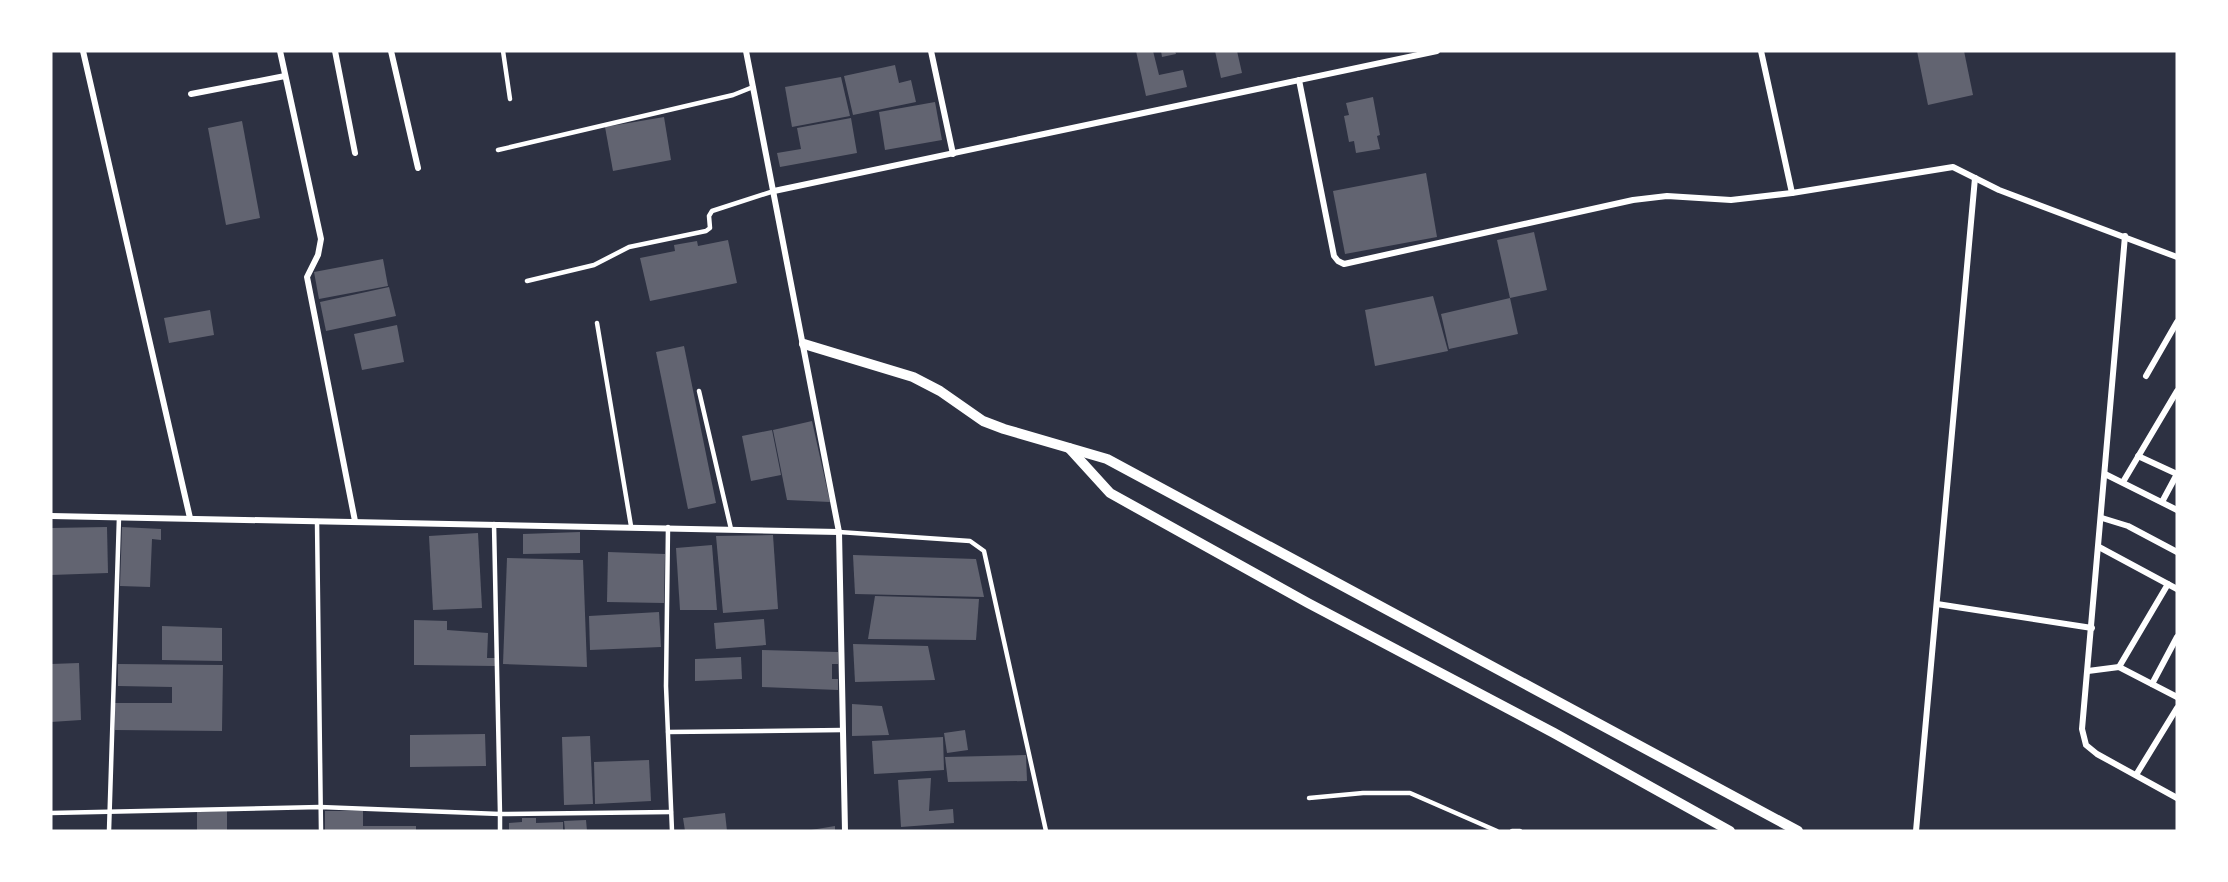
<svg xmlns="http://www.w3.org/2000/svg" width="2228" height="882" viewBox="0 0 2228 882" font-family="Bitter,serif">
<rect width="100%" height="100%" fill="#2d3142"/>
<g fill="#626471">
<path d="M 1136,51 L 1153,51 L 1159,75 L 1183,70 L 1187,87 L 1146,96 Z"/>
<path d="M 1161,51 L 1175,51 L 1176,54 L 1162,57 Z"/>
<path d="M 1215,51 L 1237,51 L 1242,73 L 1221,78 Z"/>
<path d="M 1917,51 L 1964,51 L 1973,95 L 1928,105 Z"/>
<path d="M 895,65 L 899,83 L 911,80 L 916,102 L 853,115 L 844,76 Z"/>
<path d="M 841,77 L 850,116 L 792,127 L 785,87 Z"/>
<path d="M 1373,97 L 1380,135 L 1377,136 L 1380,149 L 1356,153 L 1354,141 L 1349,142 L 1344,116 L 1349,115 L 1346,103 Z"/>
<path d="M 935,102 L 942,140 L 885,150 L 879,112 Z"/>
<path d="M 664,117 L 671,160 L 613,171 L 605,127 Z"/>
<path d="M 851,118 L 857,153 L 780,167 L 777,153 L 801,149 L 797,128 Z"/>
<path d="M 242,121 L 260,218 L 226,225 L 208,128 Z"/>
<path d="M 1426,173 L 1437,237 L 1345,254 L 1333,191 Z"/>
<path d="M 1534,232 L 1547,290 L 1510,298 L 1497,240 Z"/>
<path d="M 728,240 L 737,283 L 650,301 L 640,258 L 675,251 L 674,245 L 697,241 L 698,246 Z"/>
<path d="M 383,259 L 388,286 L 319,299 L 314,272 Z"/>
<path d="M 389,287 L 396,316 L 326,331 L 320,302 Z"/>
<path d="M 1433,296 L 1448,351 L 1375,366 L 1365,310 Z"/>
<path d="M 1510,298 L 1518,334 L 1449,349 L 1441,314 Z"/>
<path d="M 210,310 L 214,335 L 169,343 L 164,318 Z"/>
<path d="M 397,325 L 404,362 L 362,370 L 354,334 Z"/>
<path d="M 684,346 L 716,503 L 688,509 L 656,352 Z"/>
<path d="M 812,421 L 830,502 L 787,500 L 773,430 Z"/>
<path d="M 772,430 L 781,475 L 751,481 L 742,436 Z"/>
<path d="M 107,527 L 108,573 L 51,575 L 51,528 Z"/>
<path d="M 122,527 L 161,529 L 161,540 L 152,539 L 150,587 L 120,586 Z"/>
<path d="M 580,532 L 580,553 L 523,554 L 523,534 Z"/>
<path d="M 478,533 L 482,608 L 433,610 L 429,536 Z"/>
<path d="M 773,535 L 778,609 L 723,613 L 716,536 Z"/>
<path d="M 712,545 L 717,610 L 680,610 L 676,548 Z"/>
<path d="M 608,552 L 665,554 L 664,603 L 607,602 Z"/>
<path d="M 853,555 L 976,559 L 984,597 L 855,594 Z"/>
<path d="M 507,558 L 583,560 L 587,667 L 503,664 Z"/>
<path d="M 875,596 L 979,599 L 976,640 L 868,639 Z"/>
<path d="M 659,612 L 661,647 L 590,650 L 589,616 Z"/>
<path d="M 764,619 L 766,645 L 716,649 L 714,623 Z"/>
<path d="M 414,620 L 447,621 L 447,630 L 488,633 L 487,658 L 495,658 L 495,666 L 414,665 Z"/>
<path d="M 162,626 L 222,628 L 222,661 L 162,660 Z"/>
<path d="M 853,644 L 928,646 L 935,680 L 855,682 Z"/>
<path d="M 762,650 L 838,652 L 838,664 L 832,664 L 832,679 L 838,679 L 838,690 L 762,687 Z"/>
<path d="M 741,657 L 742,679 L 695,681 L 695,659 Z"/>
<path d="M 79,663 L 81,720 L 51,722 L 51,664 Z"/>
<path d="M 118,664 L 223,665 L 222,731 L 115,730 L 115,703 L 172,703 L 172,687 L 118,686 Z"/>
<path d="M 852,704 L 882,706 L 889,735 L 852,736 Z"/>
<path d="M 965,730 L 968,750 L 947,753 L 944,733 Z"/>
<path d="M 485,734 L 486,766 L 410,767 L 410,735 Z"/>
<path d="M 590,736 L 593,804 L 564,805 L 562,737 Z"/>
<path d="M 943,737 L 944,770 L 874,774 L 872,741 Z"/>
<path d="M 1026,755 L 1027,781 L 948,782 L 945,757 Z"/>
<path d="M 649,760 L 651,801 L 595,804 L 594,762 Z"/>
<path d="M 931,778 L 929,811 L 953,809 L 954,823 L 901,827 L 898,780 Z"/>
<path d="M 227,811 L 227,831 L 197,831 L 197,812 Z"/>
<path d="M 325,811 L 363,811 L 363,826 L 416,826 L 416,831 L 325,831 Z"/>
<path d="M 725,813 L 727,831 L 685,831 L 683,818 Z"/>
<path d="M 522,818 L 536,818 L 536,823 L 563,822 L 563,831 L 509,831 L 509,823 L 522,822 Z"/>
<path d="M 586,820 L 587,831 L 565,831 L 564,821 Z"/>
<path d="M 835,826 L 835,831 L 811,831 L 811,830 Z"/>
</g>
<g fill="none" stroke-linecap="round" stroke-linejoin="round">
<g stroke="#fff" stroke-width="4.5">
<path d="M 503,51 L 510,99"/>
<path d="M 498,150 L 733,95 L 753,87"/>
<path d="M 527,281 L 594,265 L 629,247 L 706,231 L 710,228 L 709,216 L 712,211 L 774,191"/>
<path d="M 597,323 L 631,526"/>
<path d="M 699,391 L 731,529"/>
<path d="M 317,521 L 321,831"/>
<path d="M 668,527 L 666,686 L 672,831"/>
<path d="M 839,532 L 970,541 L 984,551 L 1046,831"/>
<path d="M 668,732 L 843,730"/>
<path d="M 1309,798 L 1363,793 L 1410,793 L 1497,831"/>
<path d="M 51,813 L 320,807 L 500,814 L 494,524"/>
<path d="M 109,831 L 119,517"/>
<path d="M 500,831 L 500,814 L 671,812"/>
<path d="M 1512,831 L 1520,831"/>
</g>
<g stroke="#fff" stroke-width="6">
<path d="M 83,51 L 190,518"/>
<path d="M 280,51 L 321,239 L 318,255 L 307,277 L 355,521"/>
<path d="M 335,51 L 355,153"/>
<path d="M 391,51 L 418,168"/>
<path d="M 746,51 L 839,532 L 845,831"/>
<path d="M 931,51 L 953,154"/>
<path d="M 1761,51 L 1792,193 L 1953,167 L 1999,190 L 2177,257"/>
<path d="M 1299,80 L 1334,256 L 1338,261 L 1344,264 L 1633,200 L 1667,196 L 1731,200 L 1792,193"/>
<path d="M 191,94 L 285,76"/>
<path d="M 774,191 L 1437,51"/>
<path d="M 2125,236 L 2082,729 L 2086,745 L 2097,754 L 2177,798"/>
<path d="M 2146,376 L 2177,322"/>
<path d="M 2138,456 L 2177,474"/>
<path d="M 2105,474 L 2177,510"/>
<path d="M 2123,482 L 2177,391"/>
<path d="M 2162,502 L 2177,474"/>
<path d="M 51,516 L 839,532"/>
<path d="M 2102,518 L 2128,526 L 2177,552"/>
<path d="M 2099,547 L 2177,589"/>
<path d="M 2168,584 L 2119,667 L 2177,697"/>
<path d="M 1937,604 L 2092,628"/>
<path d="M 2088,671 L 2119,667"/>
<path d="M 2152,684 L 2177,637"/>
<path d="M 2136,775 L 2177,708"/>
<path d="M 1916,831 L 1975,178"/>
</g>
<g stroke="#fff" stroke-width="10">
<path d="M 804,344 L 913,377 L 940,391 L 983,421 L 1004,429 L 1107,459 L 1798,831"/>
<path d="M 1069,448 L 1110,493 L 1308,603 L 1554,733 L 1730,831"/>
</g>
</g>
<rect width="2228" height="882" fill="none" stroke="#ffffff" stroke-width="105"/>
</svg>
